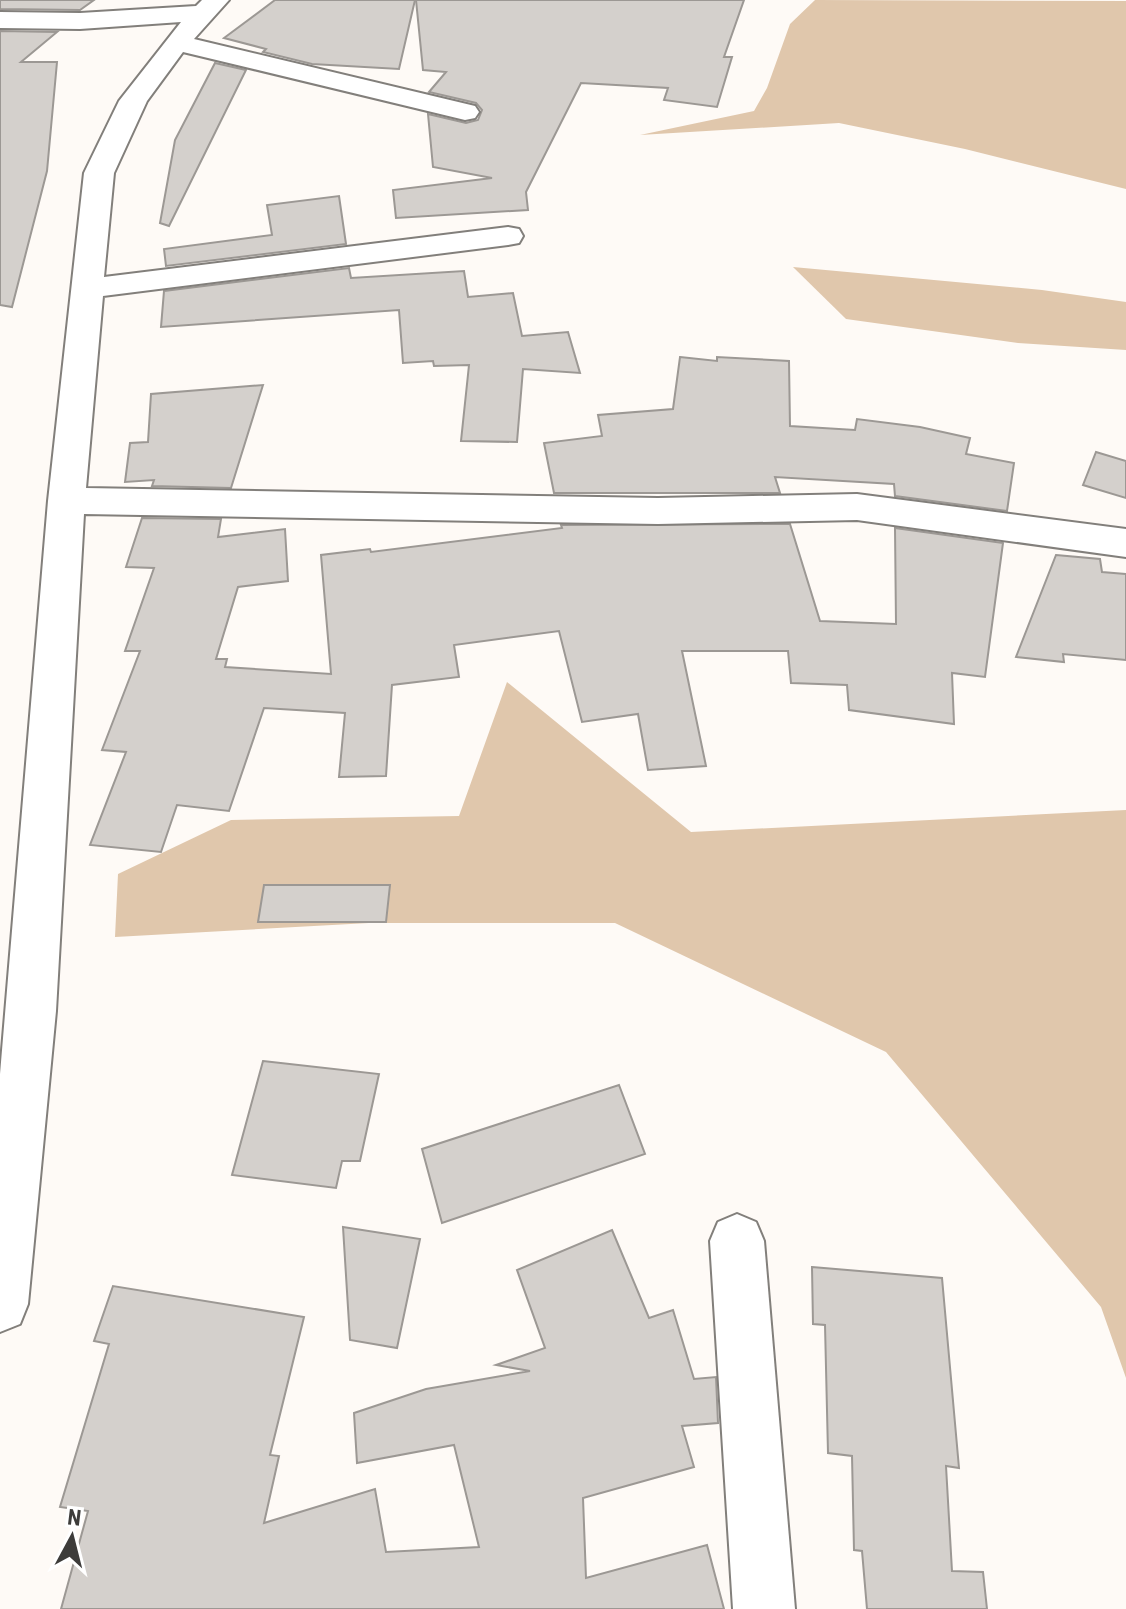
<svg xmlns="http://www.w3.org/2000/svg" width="1126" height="1609" viewBox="0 0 1126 1609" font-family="'Roboto Condensed',sans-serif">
<rect width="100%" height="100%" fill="#fefaf6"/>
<g fill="#e0c7ac">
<path d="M 815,0 L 1126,1 L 1126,189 L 965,149 L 839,123 L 640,135 L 754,111 L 767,88 L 790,24 Z"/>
<path d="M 793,267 L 1042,290 L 1126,302 L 1126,350 L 1018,343 L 846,319 Z"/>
<path d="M 507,682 L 691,832 L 1126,810 L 1126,1378 L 1101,1307 L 886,1052 L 615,923 L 369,923 L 115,937 L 118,874 L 231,820 L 459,816 Z"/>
</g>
<g fill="#d4d0cc" stroke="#9c9894" stroke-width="2">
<path d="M 0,0 L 94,0 L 80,10 L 0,9 Z"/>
<path d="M 275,0 L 415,0 L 399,69 L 312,64 L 263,52 L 266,49 L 224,38 Z"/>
<path d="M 416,0 L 744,0 L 724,57 L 732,57 L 717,107 L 664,100 L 668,88 L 581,83 L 526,192 L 528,210 L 396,218 L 393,190 L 492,178 L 433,167 L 428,114 L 466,123 L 478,120 L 482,110 L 476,103 L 429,92 L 446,72 L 423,70 Z"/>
<path d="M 0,31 L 57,32 L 21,62 L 57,62 L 47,171 L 12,307 L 0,305 Z"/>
<path d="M 215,63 L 246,70 L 169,226 L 160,223 L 175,140 Z"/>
<path d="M 339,196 L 346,244 L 166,266 L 164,249 L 272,235 L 267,205 Z"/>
<path d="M 349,268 L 351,278 L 464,271 L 468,297 L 513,293 L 522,336 L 568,332 L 580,373 L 523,369 L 517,442 L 461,441 L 469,365 L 434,366 L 433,361 L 403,363 L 399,310 L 161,327 L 164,291 Z"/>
<path d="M 680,357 L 717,361 L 717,357 L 789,361 L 790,426 L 855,430 L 857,419 L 920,427 L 970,438 L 966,454 L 1014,463 L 1007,511 L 895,496 L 894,484 L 775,477 L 780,493 L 554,493 L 544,443 L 602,436 L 598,415 L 673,409 Z"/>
<path d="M 263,385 L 231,488 L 152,486 L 154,480 L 125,482 L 130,443 L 148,442 L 151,394 Z"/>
<path d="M 1096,452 L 1126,461 L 1126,498 L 1083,485 Z"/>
<path d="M 142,518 L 221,519 L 218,537 L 285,529 L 288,581 L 238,587 L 216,659 L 227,659 L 225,667 L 331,674 L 321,555 L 370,549 L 371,552 L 562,528 L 561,525 L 790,524 L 820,621 L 896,624 L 895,528 L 1003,543 L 985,677 L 952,673 L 954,724 L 849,710 L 847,685 L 791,683 L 788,651 L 682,651 L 706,766 L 648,770 L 638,714 L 582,722 L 559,631 L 454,645 L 459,677 L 392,685 L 386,776 L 339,777 L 345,713 L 264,708 L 229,811 L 177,805 L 161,852 L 90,845 L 126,752 L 102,750 L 140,651 L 125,651 L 154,568 L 126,567 Z"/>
<path d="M 1056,555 L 1100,559 L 1102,572 L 1126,574 L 1126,660 L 1063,654 L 1064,662 L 1016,657 Z"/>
<path d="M 264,885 L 390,885 L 386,922 L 258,922 Z"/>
<path d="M 263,1061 L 379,1074 L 360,1161 L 342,1161 L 336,1188 L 232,1175 Z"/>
<path d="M 619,1085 L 645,1154 L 442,1223 L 422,1149 Z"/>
<path d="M 343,1227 L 420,1239 L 397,1348 L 350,1340 Z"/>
<path d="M 612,1230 L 649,1318 L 673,1310 L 694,1379 L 716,1377 L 718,1423 L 682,1426 L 694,1467 L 583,1498 L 586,1578 L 707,1545 L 724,1609 L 61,1609 L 88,1511 L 60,1507 L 109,1344 L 94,1341 L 113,1286 L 304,1317 L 270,1455 L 279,1456 L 264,1523 L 375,1489 L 386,1552 L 479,1547 L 454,1445 L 357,1463 L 354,1413 L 426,1389 L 530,1371 L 496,1365 L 545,1348 L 517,1270 Z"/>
<path d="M 812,1267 L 942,1278 L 959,1468 L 946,1466 L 952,1571 L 983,1572 L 987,1609 L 867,1609 L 862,1551 L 854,1550 L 852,1456 L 828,1453 L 825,1325 L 813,1324 Z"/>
</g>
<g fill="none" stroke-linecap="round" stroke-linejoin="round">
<defs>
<g id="minor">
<path d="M 202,0 L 229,0 L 194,39 L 475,106 L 479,112 L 475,118 L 465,120 L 183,52 L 147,101 L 114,173 L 104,277 L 508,227 L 519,229 L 523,236 L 519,243 L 508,245 L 103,296 L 86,488 L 658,498 L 857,494 L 1126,529 L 1126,557 L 857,520 L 658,524 L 84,514 L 56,1011 L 28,1304 L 20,1324 L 0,1332 L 0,1074 L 48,501 L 84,173 L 119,101 L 181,22 L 80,29 L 0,28 L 0,12 L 80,13 L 196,6 Z"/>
<path d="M 737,1214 L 756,1222 L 764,1241 L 795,1609 L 733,1609 L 710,1241 L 718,1222 Z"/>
</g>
</defs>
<use href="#minor" stroke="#827f7b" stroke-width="4"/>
<use href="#minor" fill="#fff" fill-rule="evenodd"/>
</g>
<g transform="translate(72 1537) rotate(7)" stroke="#ffffff" stroke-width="6" paint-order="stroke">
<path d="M0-6L14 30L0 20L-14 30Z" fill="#3d3c3a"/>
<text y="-12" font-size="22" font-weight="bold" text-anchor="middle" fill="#3d3c3a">N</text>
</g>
</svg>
